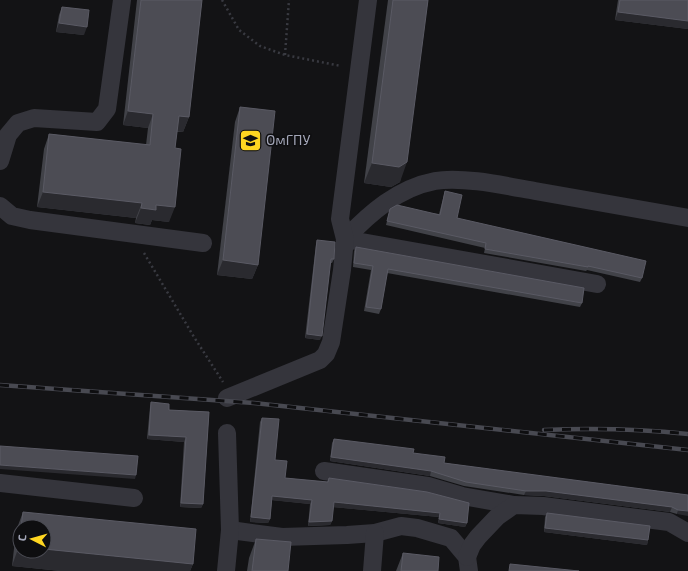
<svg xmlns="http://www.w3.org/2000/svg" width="688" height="571" viewBox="0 0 688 571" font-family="'Exo 2',sans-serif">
<rect width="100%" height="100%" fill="#131315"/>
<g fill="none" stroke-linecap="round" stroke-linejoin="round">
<g stroke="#393a41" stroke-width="2.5" stroke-dasharray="2 3" stroke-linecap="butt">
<path d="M 222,0 L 239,30 L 260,46 L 285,55 L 341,66"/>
<path d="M 285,55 L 289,0"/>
<path d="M 144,253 L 194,337 L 223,382"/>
</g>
<g stroke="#35353c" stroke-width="18">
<path d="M 0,161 L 8,135 L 18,123 L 34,118 L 97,122 L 107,109 L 122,0"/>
<path d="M 0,206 L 12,216 L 30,220 L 203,243"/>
<path d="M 597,284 L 345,239 C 370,213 398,188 435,181 C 462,176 507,186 535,191 C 586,200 637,209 688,218"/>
<path d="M 227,398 L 320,360 L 326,354 L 331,342 L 342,270 L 345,239 L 340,219 L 368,0"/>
<path d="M 324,471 L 428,486 L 462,496 L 514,505"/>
<path d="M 0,483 L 134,498"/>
<path d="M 230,530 L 282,537 L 347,535 L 375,533 L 401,526 L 417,528 L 451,538 L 467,557 L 469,571"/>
<path d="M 467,557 L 472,545 L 478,537 L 497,517 L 514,505 L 543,506 L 669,522 L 688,533"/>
<path d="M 226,571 L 230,530 L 227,433"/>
<path d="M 372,571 L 375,533"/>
</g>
<defs>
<g id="rail">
<path d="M 0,385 L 254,403 L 688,450"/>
<path d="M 544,430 C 592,428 640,429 688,434"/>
</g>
</defs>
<use href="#rail" stroke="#484951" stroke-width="4.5"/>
<use href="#rail" stroke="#0e0e10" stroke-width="3" stroke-dasharray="9" stroke-linecap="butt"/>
</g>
<g fill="#414248" fill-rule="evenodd">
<path d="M 137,0 L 202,0 L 189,117 L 183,132 L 177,132 L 175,148 L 169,222 L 152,220 L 150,225 L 135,223 L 136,218 L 37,207 L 44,149 L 49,134 L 146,145 L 148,128 L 123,125 Z"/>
<path d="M 388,0 L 428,0 L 400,182 L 391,187 L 364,183 Z"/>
<path d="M 618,0 L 688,0 L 688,29 L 615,20 Z"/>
<path d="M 62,7 L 84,35 L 56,32 L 59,15 Z"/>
<path d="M 240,107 L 258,265 L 252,279 L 217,275 L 235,122 Z"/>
<path d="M 445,191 L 457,218 L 642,278 L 640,282 L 587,270 L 586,271 L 484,253 L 485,248 L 386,225 L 390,209 L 439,214 Z"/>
<path d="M 317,240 L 334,259 L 332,263 L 330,263 L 320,340 L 305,338 L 316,244 Z"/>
<path d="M 356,247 L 582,303 L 580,307 L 387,273 L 381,309 L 379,314 L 364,311 L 371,270 L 353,267 L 354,251 Z"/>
<path d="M 151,402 L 169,410 L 209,412 L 203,504 L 201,508 L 180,507 L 184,442 L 147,439 L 150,407 Z"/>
<path d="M 262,418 L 275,460 L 285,478 L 327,482 L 329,478 L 467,523 L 465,527 L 438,523 L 439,517 L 333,507 L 332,521 L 330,525 L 308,526 L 310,504 L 272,500 L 270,519 L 268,523 L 250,522 L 260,422 Z"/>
<path d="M 334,439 L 413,453 L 444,463 L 688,495 L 677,514 L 670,512 L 544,496 L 524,495 L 464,486 L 430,476 L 330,461 L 332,443 Z"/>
<path d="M 23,512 L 193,564 L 190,571 L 61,571 L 12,566 L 16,531 ZM 20,527 L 44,527 L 20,551 Z"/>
<path d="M 547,513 L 648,540 L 647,545 L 544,532 L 545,517 Z"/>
<path d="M 256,539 L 288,571 L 247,571 L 249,558 Z"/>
<path d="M 403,553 L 438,571 L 396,571 Z"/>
</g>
<g fill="#2a2a2f">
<path d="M 618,12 L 688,21 L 688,29 L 615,20 Z"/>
<path d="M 59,23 L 87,27 L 84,35 L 56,32 Z"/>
<path d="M 128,111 L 153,114 L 148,128 L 123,125 Z"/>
<path d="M 179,116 L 189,117 L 183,132 L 173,131 Z"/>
<path d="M 407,162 L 400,182 L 391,187 L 364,183 L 372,163 Z"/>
<path d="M 43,192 L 142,203 L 136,218 L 37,207 Z"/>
<path d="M 156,205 L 175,207 L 169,222 L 152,220 L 150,225 L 135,223 L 141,208 Z"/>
<path d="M 223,260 L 258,265 L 252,279 L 217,275 Z"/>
<path d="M 307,334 L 322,336 L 320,340 L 305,338 Z"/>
<path d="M 149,435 L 186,437 L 184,442 L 147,439 Z"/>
<path d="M 331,457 L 431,471 L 430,476 L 330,461 Z"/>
<path d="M 0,465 L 136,475 L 135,479 L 0,469 Z"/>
<path d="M 526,491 L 546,491 L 672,507 L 670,512 L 544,496 L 524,495 Z"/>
<path d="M 272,496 L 312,500 L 310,504 L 270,500 Z"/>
<path d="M 334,502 L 440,513 L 439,517 L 332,507 Z"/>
<path d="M 181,503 L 203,504 L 201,508 L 180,507 Z"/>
<path d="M 678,510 L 688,511 L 688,516 L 677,514 Z"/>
<path d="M 251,517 L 270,519 L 268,523 L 250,522 Z"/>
<path d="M 439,519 L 467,523 L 465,527 L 438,523 Z"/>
<path d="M 332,521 L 330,525 L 308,526 L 309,522 Z"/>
<path d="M 545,528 L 648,540 L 647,545 L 544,532 Z"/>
<path d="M 19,546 L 20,546 L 20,551 L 44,551 L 44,549 L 193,564 L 190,571 L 61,571 L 12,566 Z"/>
</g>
<g fill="#4c4c54" stroke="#5a5a64">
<path d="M 141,0 L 202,0 L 189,117 L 179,116 L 175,148 L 181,149 L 175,207 L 156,205 L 156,210 L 141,208 L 142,203 L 43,192 L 49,134 L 150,145 L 153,114 L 128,111 Z"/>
<path d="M 393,0 L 428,0 L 407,162 L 399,167 L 372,163 Z"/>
<path d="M 620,0 L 688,0 L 688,21 L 618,12 Z"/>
<path d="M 62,7 L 89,10 L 87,27 L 59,23 Z"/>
<path d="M 240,107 L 275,111 L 258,265 L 223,260 Z"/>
<path d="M 445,191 L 462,195 L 457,218 L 646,261 L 642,278 L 588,266 L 588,267 L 485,249 L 486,243 L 387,221 L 390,209 L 397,205 L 440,215 Z"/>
<path d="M 317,240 L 335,242 L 334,259 L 331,259 L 322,336 L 307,334 Z"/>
<path d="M 356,247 L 584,288 L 582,303 L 388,269 L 381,309 L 366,307 L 373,266 L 354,263 Z"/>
<path d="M 151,402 L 169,404 L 169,410 L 209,412 L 203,504 L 181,503 L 186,437 L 149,435 Z"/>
<path d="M 262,418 L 279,419 L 275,460 L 287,461 L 285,478 L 328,482 L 329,478 L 427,492 L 469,503 L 467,523 L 439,519 L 440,513 L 334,502 L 332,521 L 309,522 L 312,500 L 272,496 L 270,519 L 251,517 Z"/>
<path d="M 334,439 L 414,449 L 413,453 L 445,457 L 444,463 L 688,495 L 688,511 L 678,510 L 672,507 L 546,491 L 526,491 L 466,482 L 431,471 L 331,457 Z"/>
<path d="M 0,446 L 138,456 L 136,475 L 0,465 Z"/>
<path d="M 23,512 L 196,529 L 193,564 L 44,549 L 44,527 L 21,527 Z"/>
<path d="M 547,513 L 650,526 L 648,540 L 545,528 Z"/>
<path d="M 256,539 L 291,542 L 288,571 L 252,571 Z"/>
<path d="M 403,553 L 439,557 L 438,571 L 401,571 Z"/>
<path d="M 510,564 L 579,571 L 509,571 Z"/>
</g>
<defs>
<symbol id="university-square" viewBox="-11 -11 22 22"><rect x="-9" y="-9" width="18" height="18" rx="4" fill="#ffd621" stroke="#0e0e10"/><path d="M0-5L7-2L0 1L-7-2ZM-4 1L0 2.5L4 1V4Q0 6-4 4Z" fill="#111"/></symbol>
</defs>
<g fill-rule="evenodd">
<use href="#university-square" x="238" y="128" width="25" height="25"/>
</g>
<g text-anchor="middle" stroke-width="3" stroke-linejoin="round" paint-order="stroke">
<g font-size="14" fill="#a3a6b7" stroke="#0e0e10" text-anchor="start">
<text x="266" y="145">ОмГПУ</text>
</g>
</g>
<g transform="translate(32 539) rotate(276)"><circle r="19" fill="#0e0e10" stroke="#4a4b53"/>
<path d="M0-3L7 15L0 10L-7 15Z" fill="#ffd621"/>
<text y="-6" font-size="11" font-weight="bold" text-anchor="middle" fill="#a3a6b7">С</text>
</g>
</svg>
